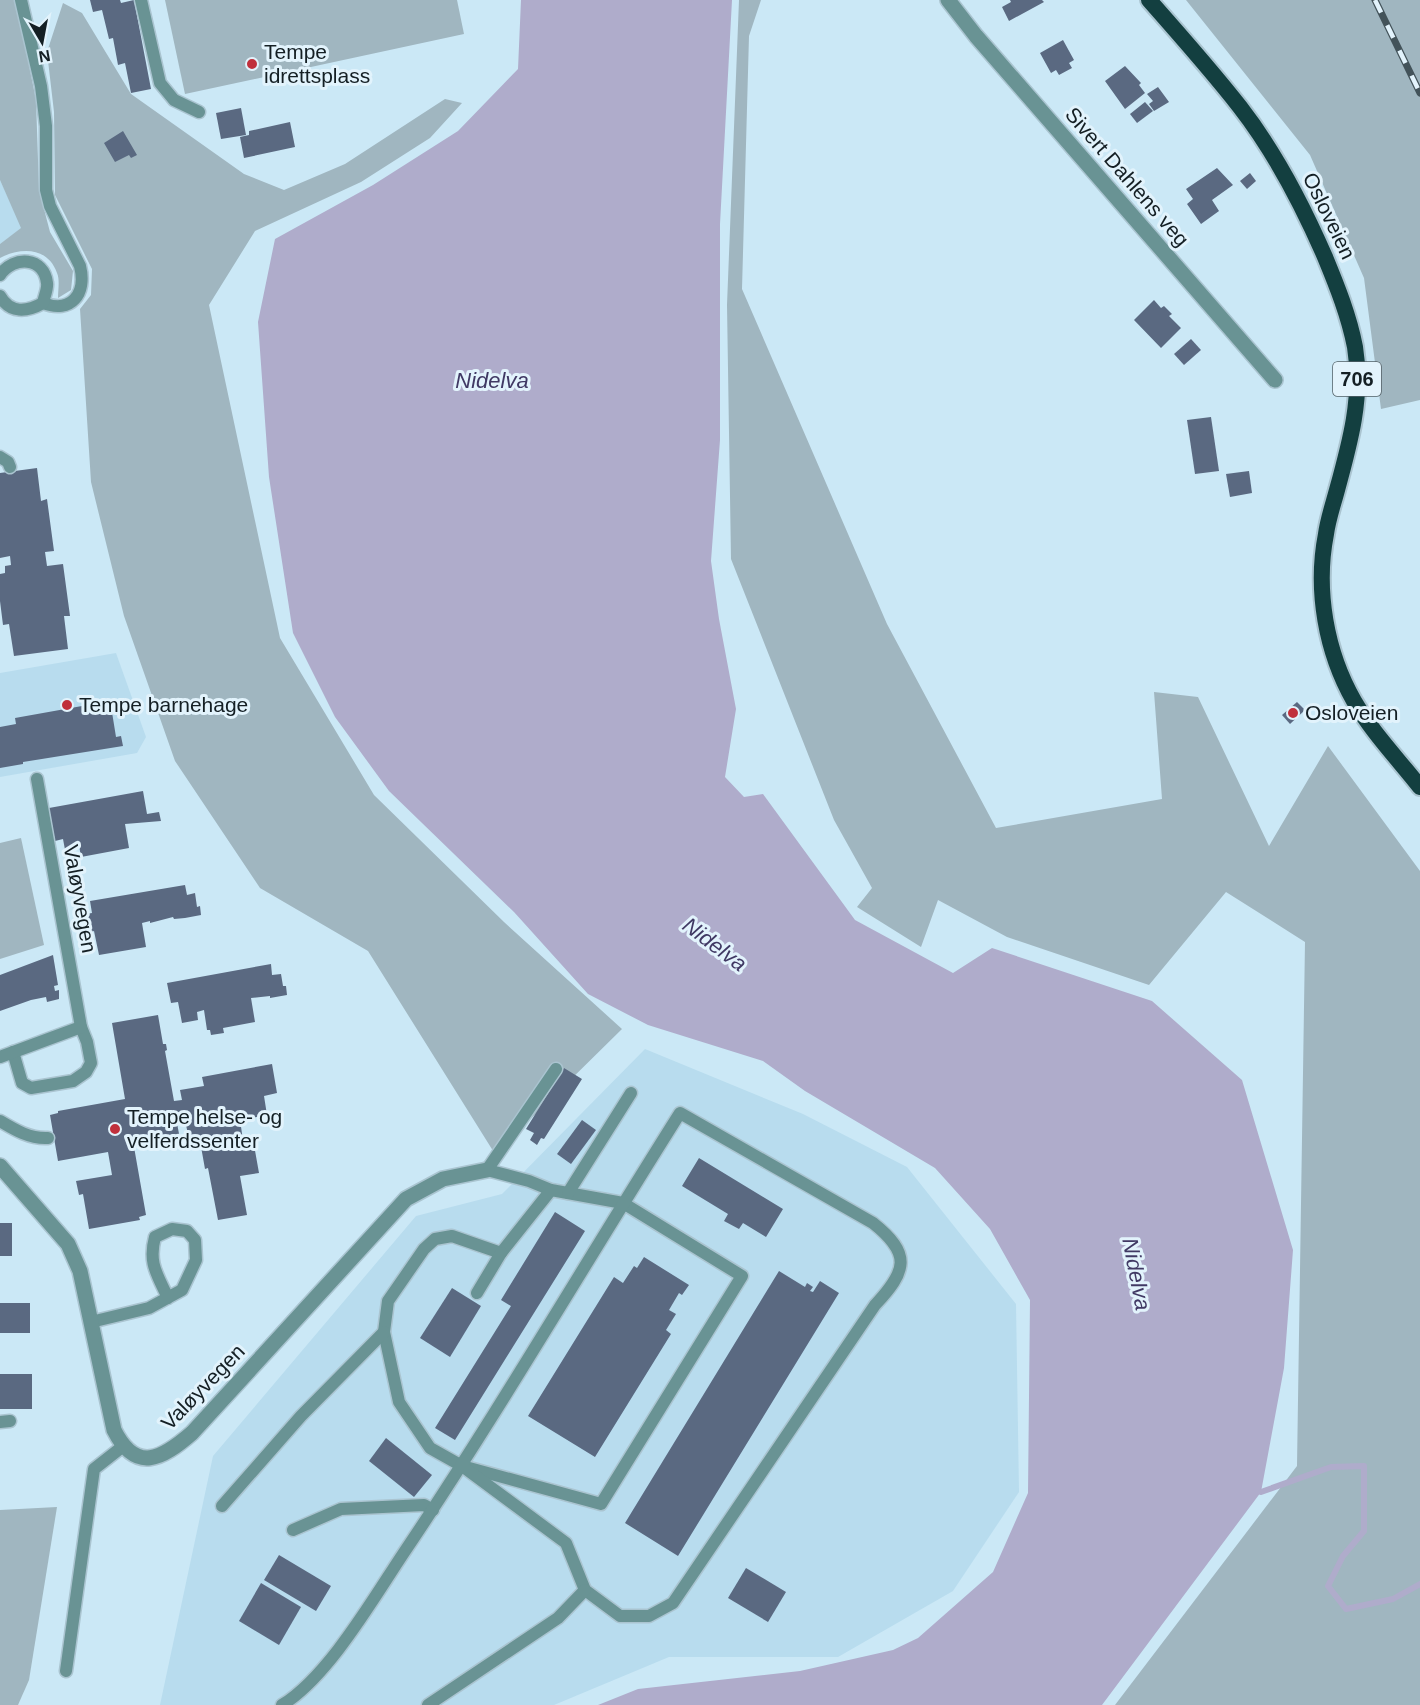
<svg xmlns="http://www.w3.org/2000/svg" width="1420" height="1705" viewBox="0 0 1420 1705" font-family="Helvetica,sans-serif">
<rect width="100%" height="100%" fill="#cbe8f6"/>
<g fill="#b8dcee">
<path d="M 0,180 L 22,228 L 0,244 Z"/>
<path d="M 116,653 L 146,737 L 137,753 L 0,777 L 0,673 Z"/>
<path d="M 645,1049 L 803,1114 L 907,1167 L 1016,1304 L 1019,1492 L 953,1591 L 838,1657 L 669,1657 L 554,1705 L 160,1705 L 213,1456 L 416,1216 L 502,1194 Z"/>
</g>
<g fill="#a0b6c0">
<path d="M 0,0 L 16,0 L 36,100 L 39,190 L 50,232 L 73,271 L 71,290 L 58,298 C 58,290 60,280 57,273 C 48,247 21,247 0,258 L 0,244 L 21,228 L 0,180 Z"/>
<path d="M 165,0 L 457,0 L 464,34 L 185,94 Z"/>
<path d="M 739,0 L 761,0 L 749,36 L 742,289 L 887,624 L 996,828 L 1162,799 L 1154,692 L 1198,697 L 1269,846 L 1328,746 L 1420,871 L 1420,1705 L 1115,1705 L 1297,1466 L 1305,942 L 1226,892 L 1149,985 L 1007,937 L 938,900 L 921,947 L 857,907 L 872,888 L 834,820 L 731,559 L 727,305 Z"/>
<path d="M 1186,0 L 1420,0 L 1420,400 L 1381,409 L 1364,278 L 1310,155 Z"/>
<path d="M 63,3 L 82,13 L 131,94 L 244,174 L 284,190 L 345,164 L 445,99 L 462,103 L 430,138 L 361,182 L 255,231 L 209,305 L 280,638 L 374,795 L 504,922 L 622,1029 L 495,1154 L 368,951 L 260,888 L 175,761 L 124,616 L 91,482 L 80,309 L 91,295 L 92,269 L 55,195 L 54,112 L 47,52 Z"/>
<path d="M 21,838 L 44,945 L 0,959 L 0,843 Z"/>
<path d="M 57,1507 L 29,1680 L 18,1705 L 0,1705 L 0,1510 Z"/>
</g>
<path fill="#afaccb" d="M 521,0 L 732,0 L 720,224 L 720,440 L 711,561 L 719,619 L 736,709 L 725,777 L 744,797 L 763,794 L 855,920 L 953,973 L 992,948 L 1152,1001 L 1242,1080 L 1293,1250 L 1284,1368 L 1261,1492 L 1102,1705 L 598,1705 L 638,1689 L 800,1671 L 893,1650 L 918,1638 L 993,1572 L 1028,1493 L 1030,1300 L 990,1229 L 935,1168 L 805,1091 L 763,1061 L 648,1025 L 588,994 L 514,912 L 389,791 L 335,717 L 293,633 L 269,477 L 258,322 L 275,239 L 373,185 L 458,131 L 518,69 Z"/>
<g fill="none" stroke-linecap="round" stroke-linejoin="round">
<path stroke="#afaccb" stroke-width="6" d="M 1261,1492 L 1331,1467 L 1364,1466 L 1364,1531 L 1343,1556 L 1328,1586 L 1346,1609 L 1393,1599 L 1420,1584"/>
</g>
<g fill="#5a6981">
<path d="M 90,0 L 120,0 L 121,3 L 134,0 L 151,89 L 131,93 L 125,63 L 118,65 L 113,38 L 109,39 L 102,10 L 93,12 Z"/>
<path d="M 1010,0 L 1042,0 L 1044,2 L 1009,21 L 1002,7 L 1011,2 Z"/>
<path d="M 1063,40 L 1074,60 L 1069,63 L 1072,68 L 1059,75 L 1056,70 L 1051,73 L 1040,53 Z"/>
<path d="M 1125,66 L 1141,83 L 1139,85 L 1145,93 L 1125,109 L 1105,81 Z"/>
<path d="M 1158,87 L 1169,102 L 1154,111 L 1149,104 L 1153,101 L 1147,94 Z"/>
<path d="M 1145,102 L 1153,111 L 1137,123 L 1130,114 Z"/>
<path d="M 241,108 L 246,135 L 221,139 L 216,113 Z"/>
<path d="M 290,122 L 295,147 L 244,158 L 240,137 L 249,135 L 249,131 Z"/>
<path d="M 123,131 L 137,155 L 131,158 L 129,155 L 115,162 L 104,143 Z"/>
<path d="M 1217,168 L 1233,185 L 1212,200 L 1219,211 L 1201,224 L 1187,204 L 1193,199 L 1186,189 Z"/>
<path d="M 1250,173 L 1256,181 L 1247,189 L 1240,181 Z"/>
<path d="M 1154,300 L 1161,308 L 1164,306 L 1172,314 L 1169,316 L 1181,328 L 1161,348 L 1134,320 Z"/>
<path d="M 1191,339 L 1201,350 L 1184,365 L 1174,354 Z"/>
<path d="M 1211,417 L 1219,471 L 1195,474 L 1187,420 Z"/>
<path d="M 37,468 L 41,501 L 47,499 L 54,551 L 45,552 L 47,566 L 63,564 L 70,616 L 64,616 L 68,649 L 14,656 L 9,624 L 3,625 L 0,601 L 0,574 L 5,573 L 5,566 L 11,565 L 10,556 L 0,558 L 0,473 Z"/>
<path d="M 1249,471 L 1252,493 L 1230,497 L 1226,474 Z"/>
<path d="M 1297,702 L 1305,710 L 1290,724 L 1282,715 Z"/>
<path d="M 82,706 L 83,711 L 111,706 L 116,737 L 121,736 L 123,746 L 23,762 L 23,764 L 0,768 L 0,727 L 16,724 L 15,718 Z"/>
<path d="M 143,791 L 147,814 L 159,812 L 161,821 L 125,824 L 129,848 L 81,857 L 79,845 L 74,846 L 75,853 L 66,855 L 63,839 L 55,841 L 49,808 Z"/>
<path d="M 185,885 L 187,895 L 195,893 L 197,907 L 200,906 L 201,915 L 185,918 L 174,919 L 173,917 L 150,923 L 150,921 L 142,923 L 146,947 L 99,955 L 94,931 L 80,936 L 76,909 L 85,907 L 86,914 L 92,913 L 90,901 Z"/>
<path d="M 53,955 L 58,985 L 54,986 L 55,991 L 59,990 L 59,999 L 47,1002 L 46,997 L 31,1000 L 0,1011 L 0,975 Z"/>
<path d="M 271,964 L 272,975 L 281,974 L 283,986 L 286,986 L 287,995 L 270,998 L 270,996 L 251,998 L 255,1022 L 223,1028 L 224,1033 L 211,1035 L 210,1030 L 207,1030 L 204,1010 L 197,1012 L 198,1020 L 182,1023 L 178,1002 L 171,1003 L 167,983 Z"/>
<path d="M 158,1015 L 163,1044 L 166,1044 L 167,1050 L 165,1051 L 174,1101 L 182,1100 L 180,1090 L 204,1086 L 202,1077 L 272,1064 L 277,1093 L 264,1096 L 267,1115 L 240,1120 L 244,1147 L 254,1145 L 259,1173 L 240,1176 L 247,1215 L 218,1220 L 208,1168 L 205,1169 L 200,1141 L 190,1143 L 184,1116 L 176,1118 L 180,1139 L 134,1147 L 146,1215 L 139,1217 L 140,1220 L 89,1229 L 83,1194 L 79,1195 L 76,1181 L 112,1175 L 108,1152 L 58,1161 L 50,1115 L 58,1113 L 58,1111 L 125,1099 L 112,1023 Z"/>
<path d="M 564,1068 L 582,1079 L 544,1139 L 541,1138 L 537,1145 L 530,1140 L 534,1133 L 526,1129 Z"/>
<path d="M 582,1120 L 596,1130 L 571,1164 L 557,1154 Z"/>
<path d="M 699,1158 L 783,1209 L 766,1237 L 743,1223 L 739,1229 L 724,1221 L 728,1214 L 682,1186 Z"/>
<path d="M 555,1212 L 585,1231 L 455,1440 L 435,1428 L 511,1306 L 501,1300 Z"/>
<rect x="0" y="1223" width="12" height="33"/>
<path d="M 644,1257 L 689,1285 L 682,1295 L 679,1293 L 669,1310 L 676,1314 L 666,1330 L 671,1334 L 595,1457 L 528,1416 L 614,1277 L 623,1283 L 634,1266 L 637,1268 Z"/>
<path d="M 779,1271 L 805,1287 L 807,1283 L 813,1287 L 810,1291 L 813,1292 L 820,1281 L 839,1293 L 678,1556 L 625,1523 Z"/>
<path d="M 452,1288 L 481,1306 L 450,1357 L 420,1338 Z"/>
<rect x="0" y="1303" width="30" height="30"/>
<rect x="0" y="1374" width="32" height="35"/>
<path d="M 386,1438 L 432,1475 L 414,1497 L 369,1461 Z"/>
<path d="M 279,1555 L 331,1586 L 316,1611 L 264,1580 Z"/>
<path d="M 746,1568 L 786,1592 L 768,1622 L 728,1598 Z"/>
<path d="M 261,1583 L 301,1607 L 279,1645 L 239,1621 Z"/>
</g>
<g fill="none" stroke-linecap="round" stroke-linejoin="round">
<defs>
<g id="service">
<path d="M 21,0 L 41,86 L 46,126 L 46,190 L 50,206 L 80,266 C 87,294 71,314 43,303"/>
<path d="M 141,0 L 160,83 L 174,100 L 199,112"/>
<path d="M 0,275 C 14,255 44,257 47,283 C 48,289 44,297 43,303 C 27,312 10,314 0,296"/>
<path d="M 0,457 L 8,462 L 10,467"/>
<path d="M 13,1052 L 22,1083 L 31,1088 L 73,1081 L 86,1072 L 91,1063 L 87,1042 L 81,1027"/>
<path d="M 0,1057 L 81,1027 L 37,779"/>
<path d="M 0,1121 C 15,1130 30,1139 48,1138"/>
<path d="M 551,1190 L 501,1253 L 452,1236 L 435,1239 L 424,1249 L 388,1301 L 384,1332 L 399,1402 L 430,1448 L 462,1466 L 601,1504 L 742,1276 L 623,1203 L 551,1190 L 529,1181 L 487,1170 L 556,1069"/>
<path d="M 568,1193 L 631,1093"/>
<path d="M 477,1293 L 501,1253"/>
<path d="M 91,1322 L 149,1308 L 182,1290 L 196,1260 L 195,1240 L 187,1231 L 172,1229 L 155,1237 C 148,1263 157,1274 168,1298"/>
<path d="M 0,1422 L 10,1421"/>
<path d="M 222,1506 L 301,1416 L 384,1332"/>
<path d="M 293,1530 L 341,1509 L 424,1505 L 433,1510"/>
<path d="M 66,1671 L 94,1469 L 122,1447"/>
<path d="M 282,1705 C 328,1677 373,1599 403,1554 C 500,1410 587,1260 680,1113 L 873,1223 C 912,1254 907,1271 875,1305 L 673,1603 L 649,1616 L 620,1616 L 585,1590 L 566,1543 L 462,1466"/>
<path d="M 428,1705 L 558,1618 L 585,1590"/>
</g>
<g id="minor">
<path d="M 948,0 L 976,36 L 1275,380"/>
<path d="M 0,1166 L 68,1244 L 80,1271 L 114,1430 C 136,1474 162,1459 192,1433 L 406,1199 L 443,1179 L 487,1170"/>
</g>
<path id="trunk" d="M 1149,0 C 1180,35 1211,70 1240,107 C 1275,152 1302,204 1325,257 C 1337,286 1349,316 1355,347 C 1363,396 1350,443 1337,490 C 1333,505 1328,519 1326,534 C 1315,590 1326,652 1354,701 C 1372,732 1398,759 1420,787"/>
</defs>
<use href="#service" stroke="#aac4d0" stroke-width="15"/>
<use href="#minor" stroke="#aac4d0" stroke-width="18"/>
<use href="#trunk" stroke="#aac4d0" stroke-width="20"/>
<use href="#service" stroke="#699394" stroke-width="12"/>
<use href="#minor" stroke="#699394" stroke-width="15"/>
<use href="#trunk" stroke="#133f40" stroke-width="16"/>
<defs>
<path id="rail" d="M 1375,0 L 1420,93"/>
</defs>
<use href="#rail" stroke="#43535a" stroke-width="7"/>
<use href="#rail" stroke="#e2f3fc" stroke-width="4.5" stroke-dasharray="14" stroke-linecap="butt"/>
</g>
<g fill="#c0303c" stroke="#e2f3fc" stroke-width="2">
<circle cx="252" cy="64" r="6"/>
<circle cx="67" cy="705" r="6"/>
<circle cx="1293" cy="713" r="6"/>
<circle cx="115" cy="1129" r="6"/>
</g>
<g text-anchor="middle" stroke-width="6" stroke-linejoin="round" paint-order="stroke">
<rect fill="#e2f3fc" stroke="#525f65" stroke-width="1.5" x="1333" y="362" width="48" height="34" rx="4.5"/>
<g font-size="20" font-weight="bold" fill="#141f24">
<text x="1357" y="386">706</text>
</g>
<g font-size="21" fill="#141f24" stroke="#e2f3fc" text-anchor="start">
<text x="264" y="59">Tempe<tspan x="264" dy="24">idrettsplass</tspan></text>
<text x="79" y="712">Tempe barnehage</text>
<text x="1305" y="720">Osloveien</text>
<text x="127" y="1124">Tempe helse- og<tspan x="127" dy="24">velferdssenter</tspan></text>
</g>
<g font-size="21" fill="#141f24" stroke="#e2f3fc">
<text transform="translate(1127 177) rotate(49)" y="7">Sivert Dahlens veg</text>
<text transform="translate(1329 216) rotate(64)" y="7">Osloveien</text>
<text transform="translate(80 899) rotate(80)" y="7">Valøyvegen</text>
<text transform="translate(203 1387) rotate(-46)" y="7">Valøyvegen</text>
</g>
<g font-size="22" font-style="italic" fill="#403964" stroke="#e2f3fc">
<text x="492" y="388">Nidelva</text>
<text transform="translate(715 944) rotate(37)" y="8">Nidelva</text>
<text transform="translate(1137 1274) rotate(79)" y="8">Nidelva</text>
</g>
</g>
<g transform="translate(42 42) rotate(170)" stroke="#e2f3fc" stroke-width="4.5" paint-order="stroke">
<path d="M0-4.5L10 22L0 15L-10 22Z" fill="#141f24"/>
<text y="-9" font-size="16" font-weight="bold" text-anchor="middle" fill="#141f24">N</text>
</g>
</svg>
